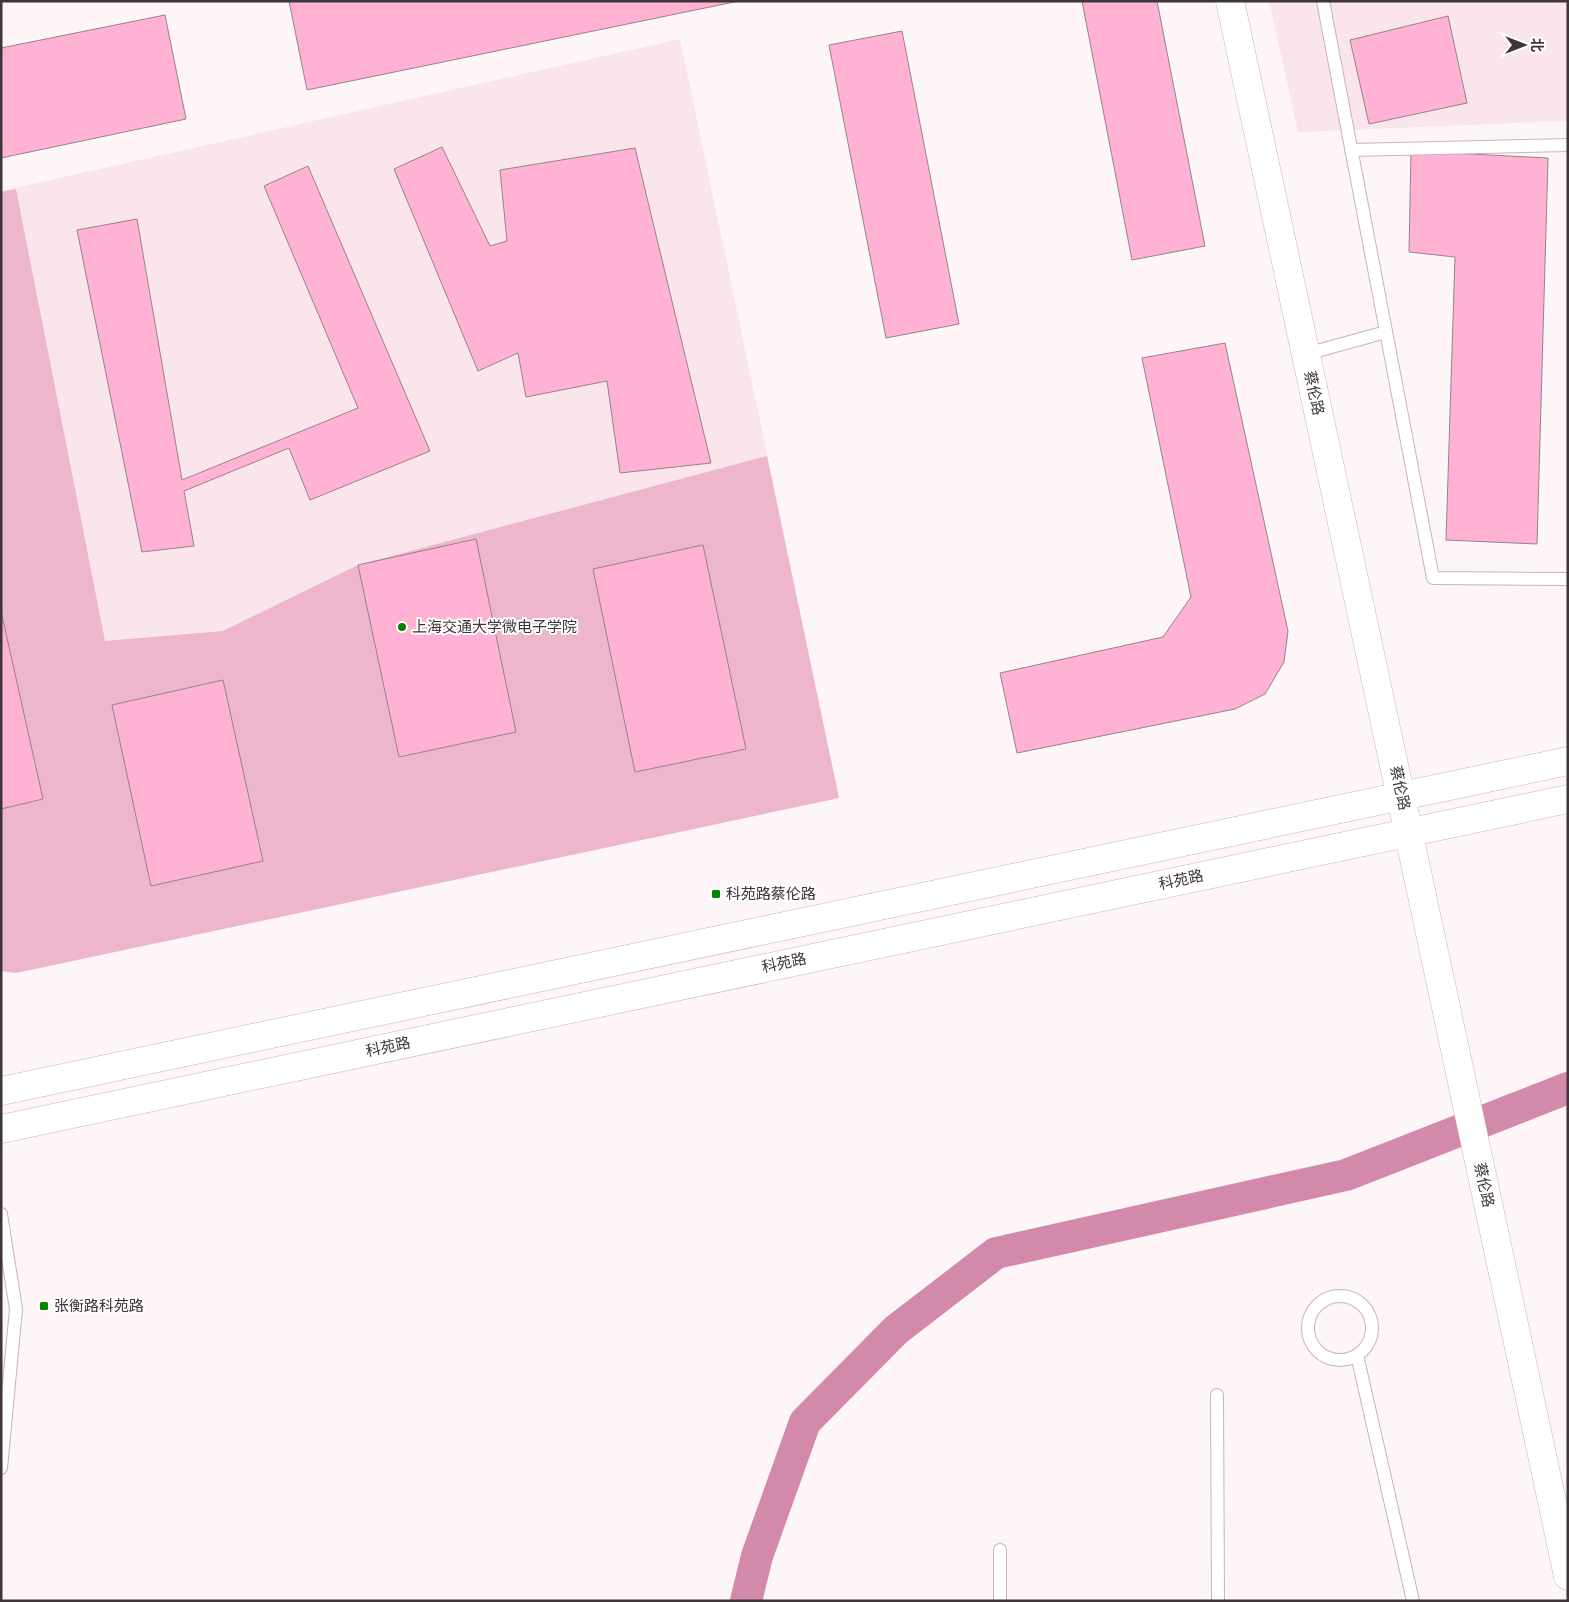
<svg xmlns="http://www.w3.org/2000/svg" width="1569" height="1602" viewBox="0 0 1569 1602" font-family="Jost,'Noto Sans SC',sans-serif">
<rect width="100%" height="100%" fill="#fef5f8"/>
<g fill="#fbe5ed">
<path d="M 1269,1 L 1568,1 L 1568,121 L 1298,132 Z"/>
<path d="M 680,39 L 839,798 L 16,973 L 1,971 L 1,191 Z"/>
</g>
<path fill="#edb6cd" d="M 16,189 L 105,641 L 223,631 L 358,565 L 767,456 L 839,798 L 16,973 L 1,971 L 1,192 Z"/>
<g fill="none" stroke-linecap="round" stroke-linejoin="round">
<path stroke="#d38aaa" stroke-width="32" d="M 746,1601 L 757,1556 L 805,1422 L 896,1330 L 996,1253 L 1346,1175 L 1568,1088"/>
</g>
<g fill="#ffb2d3" stroke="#95838a">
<path d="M 289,1 L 739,1 L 307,90 Z"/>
<path d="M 1082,1 L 1157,1 L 1205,246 L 1132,260 Z"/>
<path d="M 165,15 L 186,119 L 1,158 L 1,48 Z"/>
<path d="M 1448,16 L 1467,103 L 1369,124 L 1350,40 Z"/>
<path d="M 902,31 L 959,324 L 886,338 L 829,45 Z"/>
<path d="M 442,147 L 490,246 L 507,241 L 500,170 L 635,148 L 711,463 L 620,473 L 607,381 L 526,397 L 518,353 L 478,371 L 394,169 Z"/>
<path d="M 1411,151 L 1548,158 L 1537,544 L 1446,540 L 1455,257 L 1409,252 Z"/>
<path d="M 308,166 L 430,451 L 310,500 L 289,448 L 184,491 L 194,546 L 142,552 L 77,230 L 137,219 L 182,480 L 358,408 L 264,186 Z"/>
<path d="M 1225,343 L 1288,631 L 1284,662 L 1265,694 L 1235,709 L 1017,753 L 1000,673 L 1163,637 L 1191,597 L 1142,358 Z"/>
<path d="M 476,539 L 516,732 L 399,757 L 358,565 Z"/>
<path d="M 703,545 L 746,749 L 635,772 L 593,569 Z"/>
<path d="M 1,611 L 43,799 L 1,809 Z"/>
<path d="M 223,680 L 263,861 L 151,886 L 112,705 Z"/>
</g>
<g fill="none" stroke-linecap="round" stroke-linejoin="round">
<defs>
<g id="service">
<path d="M 1323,1 L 1433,578 L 1568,579"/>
<path d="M 1351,150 L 1568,145"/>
<path d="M 1306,354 L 1386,332"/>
<path d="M 1,1214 L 16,1309 L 1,1468"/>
<circle cx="1340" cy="1328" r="32"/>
<path d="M 1357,1355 L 1413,1601"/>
<path d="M 1217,1395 L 1218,1601"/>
<path d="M 1000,1550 L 1000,1601"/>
</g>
<g id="tertiary">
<path d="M 1230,1 L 1568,1576"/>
<path d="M 1,1091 L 1568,761"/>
<path d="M 1,1129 L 1568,799"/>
</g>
</defs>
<use href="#service" stroke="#c7b4bc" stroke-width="14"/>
<use href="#tertiary" stroke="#c7b4bc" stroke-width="29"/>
<use href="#service" stroke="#fff" stroke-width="12"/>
<use href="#tertiary" stroke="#fff" stroke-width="28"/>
</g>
<g fill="#078300" stroke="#fff" stroke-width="2">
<circle cx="402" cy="627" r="5"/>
<rect x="711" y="889" width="10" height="10" rx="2.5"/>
<rect x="39" y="1301" width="10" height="10" rx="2.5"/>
</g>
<g text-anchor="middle" stroke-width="4" stroke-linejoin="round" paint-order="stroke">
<g font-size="15" fill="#3d3538" stroke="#fff">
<text transform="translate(1314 393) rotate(78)" y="5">蔡伦路</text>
<text transform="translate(1400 788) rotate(78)" y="5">蔡伦路</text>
<text transform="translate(1181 880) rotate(-12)" y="5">科苑路</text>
<text transform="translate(784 963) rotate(-12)" y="5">科苑路</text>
<text transform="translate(388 1047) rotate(-12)" y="5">科苑路</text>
<text transform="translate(1484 1185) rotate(78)" y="5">蔡伦路</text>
</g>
<g font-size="15" fill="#3d3538" stroke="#fff" text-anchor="start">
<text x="412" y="632">上海交通大学微电子学院</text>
<text x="726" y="899">科苑路蔡伦路</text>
<text x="54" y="1311">张衡路科苑路</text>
</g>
</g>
<rect width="1569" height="1602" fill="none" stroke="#3d3538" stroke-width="5"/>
<g transform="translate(1524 45) rotate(90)" stroke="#ffffff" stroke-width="4" paint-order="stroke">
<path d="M0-4L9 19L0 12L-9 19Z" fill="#3d3538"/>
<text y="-8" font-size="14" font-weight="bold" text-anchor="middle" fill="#3d3538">北</text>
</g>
</svg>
